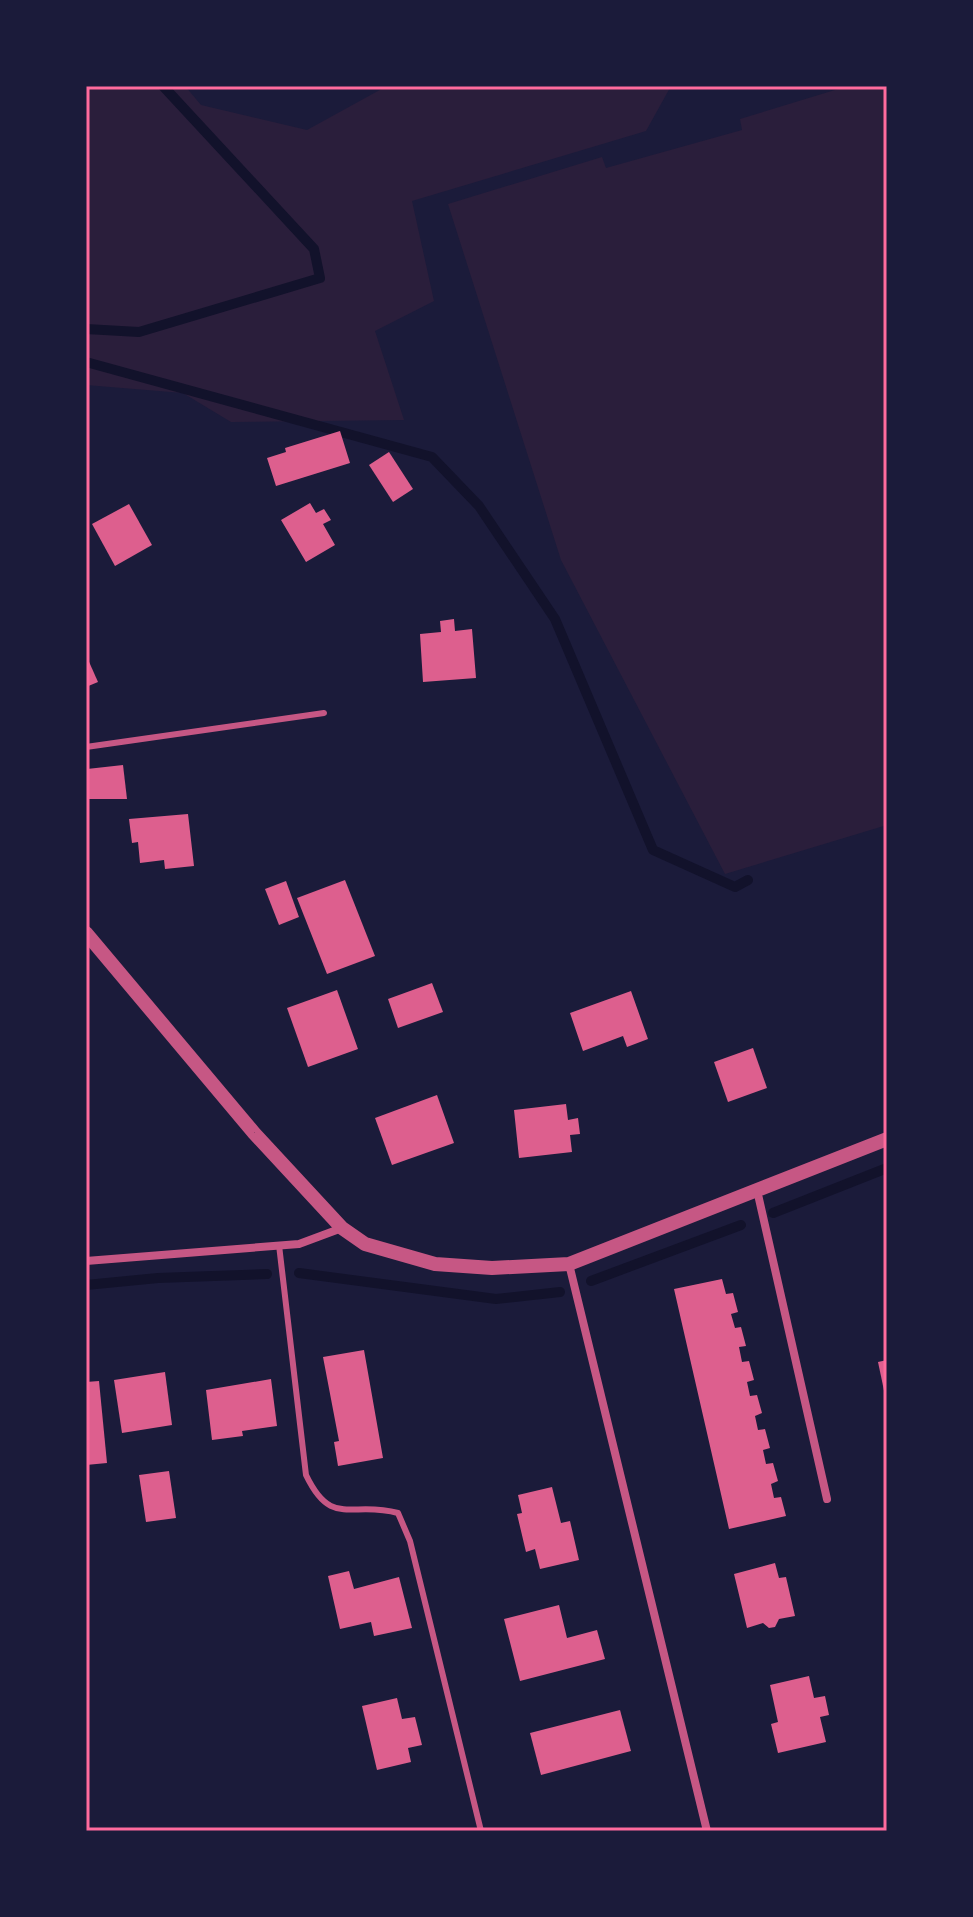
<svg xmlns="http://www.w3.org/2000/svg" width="973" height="1917" viewBox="0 0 973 1917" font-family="Manrope,sans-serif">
<rect width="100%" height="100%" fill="#1b1b3a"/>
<g fill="#2a1e3b">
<path d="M 86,86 L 185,86 L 201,105 L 307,130 L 387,86 L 671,86 L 646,131 L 412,201 L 434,301 L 375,331 L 404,420 L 231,422 L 183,393 L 86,385 Z"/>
<path d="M 848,86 L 887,86 L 887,825 L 725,874 L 561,560 L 448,204 L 602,157 L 606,168 L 742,130 L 740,119 Z"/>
</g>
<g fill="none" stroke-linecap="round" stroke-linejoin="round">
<g stroke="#12122b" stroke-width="10">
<path d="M 86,329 L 139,332 L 320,278 L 314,249 L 163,86"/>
<path d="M 86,362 L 432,457 L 479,506 L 555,619 L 653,850 L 735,887 L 748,880"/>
<path d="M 773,1213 L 887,1168"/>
<path d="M 299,1273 L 496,1299 L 560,1292"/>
<path d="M 591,1281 L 741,1225"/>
<path d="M 86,1285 L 158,1278 L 267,1274"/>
</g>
</g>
<g fill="#dd5f8e">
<path d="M 340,431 L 350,463 L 276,486 L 267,458 L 286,452 L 285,448 Z"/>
<path d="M 389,452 L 413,489 L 393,502 L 369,465 Z"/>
<path d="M 310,503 L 316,513 L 324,509 L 331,520 L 323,524 L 335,545 L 306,562 L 281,520 Z"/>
<path d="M 129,504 L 152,545 L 115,566 L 92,524 Z"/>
<path d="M 454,619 L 455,631 L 472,629 L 476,678 L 423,682 L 420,634 L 441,632 L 440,621 Z"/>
<path d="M 86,655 L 98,682 L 86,687 Z"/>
<path d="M 123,765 L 127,799 L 89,799 L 87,769 Z"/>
<path d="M 188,814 L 194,866 L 165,869 L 164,860 L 140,863 L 138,842 L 132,843 L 129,819 Z"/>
<path d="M 345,880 L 375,956 L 327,974 L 297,898 Z"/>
<path d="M 286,881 L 299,917 L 279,925 L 265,889 Z"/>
<path d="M 432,983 L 443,1012 L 398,1028 L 388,999 Z"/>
<path d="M 337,990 L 358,1049 L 308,1067 L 287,1008 Z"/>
<path d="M 631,991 L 648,1039 L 627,1047 L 623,1036 L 583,1051 L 570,1013 Z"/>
<path d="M 753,1048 L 767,1088 L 728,1102 L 714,1062 Z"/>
<path d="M 437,1095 L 454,1143 L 392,1165 L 375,1118 Z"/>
<path d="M 566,1104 L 568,1120 L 578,1118 L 580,1134 L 570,1135 L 572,1152 L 519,1158 L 514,1110 Z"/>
<path d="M 722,1279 L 726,1294 L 733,1293 L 738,1312 L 731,1314 L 735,1328 L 741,1327 L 746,1346 L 739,1347 L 742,1362 L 749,1361 L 754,1380 L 747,1382 L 750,1396 L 757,1395 L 762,1413 L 755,1416 L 758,1430 L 765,1429 L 770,1448 L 763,1450 L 766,1464 L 773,1463 L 778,1481 L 771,1484 L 774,1498 L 781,1497 L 786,1516 L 729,1529 L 674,1289 Z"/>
<path d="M 364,1350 L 383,1458 L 338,1466 L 334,1442 L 339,1441 L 323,1357 Z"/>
<path d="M 887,1360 L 887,1400 L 886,1400 L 878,1362 Z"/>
<path d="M 165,1372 L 172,1425 L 122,1433 L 114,1380 Z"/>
<path d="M 271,1379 L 277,1426 L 242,1431 L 243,1436 L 212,1440 L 206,1390 Z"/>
<path d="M 99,1381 L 107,1463 L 86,1465 L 86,1382 Z"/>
<path d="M 169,1471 L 176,1518 L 146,1522 L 139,1475 Z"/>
<path d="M 552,1487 L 561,1523 L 570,1521 L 579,1560 L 540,1569 L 535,1549 L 526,1552 L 517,1514 L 522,1513 L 518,1495 Z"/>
<path d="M 775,1563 L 779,1578 L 786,1577 L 795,1616 L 779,1619 L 775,1627 L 769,1628 L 763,1623 L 747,1628 L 734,1574 Z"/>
<path d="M 349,1571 L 354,1589 L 399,1577 L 412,1628 L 374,1636 L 371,1622 L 340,1629 L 328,1576 Z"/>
<path d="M 559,1605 L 567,1638 L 597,1630 L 605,1659 L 520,1681 L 504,1619 Z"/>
<path d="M 809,1676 L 814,1698 L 825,1696 L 829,1715 L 820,1717 L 826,1742 L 778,1753 L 771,1724 L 778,1722 L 770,1685 Z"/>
<path d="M 397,1698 L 402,1719 L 415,1717 L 422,1745 L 408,1748 L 411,1762 L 377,1770 L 362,1706 Z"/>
<path d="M 620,1710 L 631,1751 L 541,1775 L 530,1733 Z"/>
</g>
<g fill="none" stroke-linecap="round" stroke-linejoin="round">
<g stroke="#c65784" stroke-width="6">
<path d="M 86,747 L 324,713"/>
<path d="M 279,1245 L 306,1475 C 332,1529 351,1500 398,1513 L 410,1541 L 481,1831"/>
</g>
<g stroke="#c65784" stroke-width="8">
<path d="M 757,1190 L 827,1499"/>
<path d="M 86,1261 L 299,1244 L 342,1228"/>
<path d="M 569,1264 L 707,1831"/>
</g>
<path stroke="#c65784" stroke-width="14" d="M 86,933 L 254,1133 L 342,1228 L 365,1244 L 435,1264 L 492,1268 L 569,1264 L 887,1139"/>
</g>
<rect width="973" height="1917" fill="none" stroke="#1b1b3a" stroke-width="176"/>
<rect x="88" y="88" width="797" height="1741" fill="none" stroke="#ff6b9d" stroke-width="3"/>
</svg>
